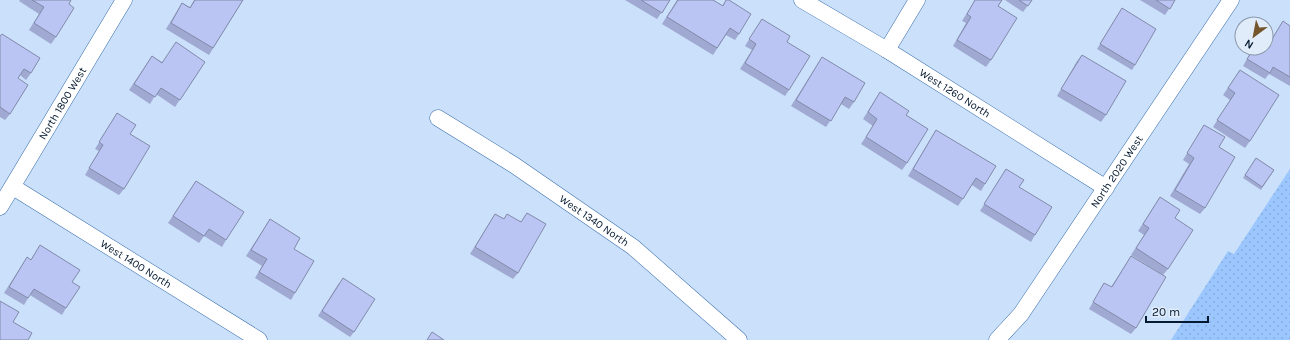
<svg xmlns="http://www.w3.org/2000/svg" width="1290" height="340" viewBox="0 0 1290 340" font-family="Karla,sans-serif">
<defs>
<pattern id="grass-dots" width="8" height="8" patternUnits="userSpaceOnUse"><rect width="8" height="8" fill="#9bc7fe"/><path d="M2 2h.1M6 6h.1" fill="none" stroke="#84aada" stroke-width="1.8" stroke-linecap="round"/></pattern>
</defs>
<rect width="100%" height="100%" fill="#cae0fb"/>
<path fill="url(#grass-dots)" d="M 1290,169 L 1290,340 L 1171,340 L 1228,251 L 1234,254 Z"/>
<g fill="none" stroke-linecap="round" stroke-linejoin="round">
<defs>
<g id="minor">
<path id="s1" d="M 802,0 L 887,50 L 1106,188"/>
<path d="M 887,50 L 917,0"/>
<path id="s2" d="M 438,118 L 514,165 L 633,247 L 739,340"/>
<path id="s3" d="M 13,187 L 259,340"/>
<path id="s4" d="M 0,207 L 124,0"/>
<path id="s5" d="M 997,340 L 1021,314 L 1231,0"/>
</g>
</defs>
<use href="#minor" stroke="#3c6fab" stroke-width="17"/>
<use href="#minor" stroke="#fff" stroke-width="16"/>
</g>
<g fill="#a0a9d1">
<path d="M 20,0 L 71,0 L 69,4 L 56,37 L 51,44 L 29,30 L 39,14 L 19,1 Z"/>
<path d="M 194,0 L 243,0 L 209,55 L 166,29 L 182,3 L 190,7 Z"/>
<path d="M 625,0 L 670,0 L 657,19 Z"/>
<path d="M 677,0 L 713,0 L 722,6 L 726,0 L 739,34 L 735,40 L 726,35 L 713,55 L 662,24 Z"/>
<path d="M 975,0 L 1002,0 L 998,6 L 991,60 L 986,67 L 953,46 L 966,23 L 962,21 Z"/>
<path d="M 1005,0 L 1032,0 L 1023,12 Z"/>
<path d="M 1140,0 L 1175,0 L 1165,15 Z"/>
<path d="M 1122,8 L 1135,65 L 1132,70 L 1097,49 Z"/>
<path d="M 762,19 L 787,42 L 789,90 L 785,96 L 740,69 L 752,50 L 745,46 Z"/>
<path d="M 1283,21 L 1290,26 L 1290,86 L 1269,74 L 1265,79 L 1243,66 L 1253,48 L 1266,48 Z"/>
<path d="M 0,36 L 31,73 L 26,80 L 20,75 L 18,78 L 10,114 L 5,120 L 0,117 Z"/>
<path d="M 1082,55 L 1106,115 L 1101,122 L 1057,96 L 1077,61 Z"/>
<path d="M 152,56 L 162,62 L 205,62 L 175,107 L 156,94 L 150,104 L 129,90 Z"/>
<path d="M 822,57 L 854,102 L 849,109 L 841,104 L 826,127 L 791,106 Z"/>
<path d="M 1240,70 L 1250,141 L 1245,148 L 1213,127 L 1230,100 L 1223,95 Z"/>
<path d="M 880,92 L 907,163 L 902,170 L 861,144 L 873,126 L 863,119 Z"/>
<path d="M 117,113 L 130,134 L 124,189 L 119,195 L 85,175 L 99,151 L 95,149 Z"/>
<path d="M 1204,125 L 1219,147 L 1205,208 L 1200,214 L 1170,196 L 1189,164 L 1183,160 Z"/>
<path d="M 936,130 L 985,184 L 981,191 L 972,185 L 958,206 L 908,176 Z"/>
<path d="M 1256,158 L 1274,170 L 1261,190 L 1243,178 Z"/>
<path d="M 1006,169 L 1019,187 L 1035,235 L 1031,242 L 980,211 Z"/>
<path d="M 196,181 L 226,240 L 222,247 L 204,236 L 199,243 L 168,223 Z"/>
<path d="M 1160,197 L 1175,218 L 1168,269 L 1163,275 L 1131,255 L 1144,235 L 1138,231 Z"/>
<path d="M 527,213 L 518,273 L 513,279 L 470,254 L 495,214 L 504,219 L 521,222 Z"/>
<path d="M 270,219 L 294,249 L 295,293 L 291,300 L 255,278 L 262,266 L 246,256 Z"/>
<path d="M 40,245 L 72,282 L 66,308 L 62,315 L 30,295 L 24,305 L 4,293 L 27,257 L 31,260 Z"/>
<path d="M 1131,256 L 1136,328 L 1131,334 L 1089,309 L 1104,283 L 1111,287 Z"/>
<path d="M 339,283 L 354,332 L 350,337 L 318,316 Z"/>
</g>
<g fill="#bac5f3" stroke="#828aaa">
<path d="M 32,0 L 71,0 L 69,4 L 74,8 L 56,37 L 34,23 L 44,7 Z"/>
<path d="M 195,0 L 243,0 L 213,48 L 171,23 L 182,3 L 190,8 Z"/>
<path d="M 641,0 L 670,0 L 662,13 Z"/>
<path d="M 678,0 L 713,0 L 723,6 L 726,0 L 729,0 L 751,14 L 739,34 L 730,28 L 717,48 L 667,17 Z"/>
<path d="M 975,0 L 1002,0 L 998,6 L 1017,18 L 991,60 L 957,40 L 971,17 L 967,14 Z"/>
<path d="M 1019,0 L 1032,0 L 1028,6 Z"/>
<path d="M 1156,0 L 1175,0 L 1170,9 Z"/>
<path d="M 1122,8 L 1156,29 L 1135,65 L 1100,44 Z"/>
<path d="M 762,19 L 790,36 L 787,42 L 810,56 L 789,90 L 745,63 L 756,44 L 749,39 Z"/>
<path d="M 1283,21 L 1290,26 L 1290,77 L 1273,67 L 1270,73 L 1247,59 L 1254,48 L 1266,48 L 1266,42 L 1269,44 Z"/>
<path d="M 2,34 L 40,58 L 31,73 L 24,69 L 18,78 L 28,85 L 10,114 L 0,107 L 0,36 Z"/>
<path d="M 176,42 L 205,62 L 180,100 L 161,88 L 155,97 L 134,84 L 152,56 L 162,63 Z"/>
<path d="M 1082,55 L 1126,81 L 1106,115 L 1061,89 Z"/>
<path d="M 822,57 L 865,83 L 854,102 L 845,97 L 831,121 L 796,100 Z"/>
<path d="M 1240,70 L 1279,95 L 1250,141 L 1217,120 L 1235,93 L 1228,88 Z"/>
<path d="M 880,92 L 909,111 L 906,115 L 928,129 L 907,163 L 866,137 L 877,119 L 868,112 Z"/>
<path d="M 117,113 L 136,125 L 130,134 L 150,146 L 124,189 L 89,168 L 103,145 L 99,142 Z"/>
<path d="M 1204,125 L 1225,137 L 1219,147 L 1235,157 L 1205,208 L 1175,190 L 1194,158 L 1187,153 Z"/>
<path d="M 936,130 L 996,166 L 985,184 L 976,178 L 963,199 L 913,169 Z"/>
<path d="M 1256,158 L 1274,170 L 1262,187 L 1245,175 Z"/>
<path d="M 1006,169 L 1024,180 L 1019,187 L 1052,207 L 1035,235 L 984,204 Z"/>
<path d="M 196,181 L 244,212 L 226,240 L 209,229 L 204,236 L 173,216 Z"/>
<path d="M 1160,197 L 1180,210 L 1175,218 L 1193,230 L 1168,269 L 1136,248 L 1149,228 L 1143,224 Z"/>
<path d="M 527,213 L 546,224 L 518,273 L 475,247 L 495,214 L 504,219 L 507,214 L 521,222 Z"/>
<path d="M 270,219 L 300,238 L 294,249 L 314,261 L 295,293 L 259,272 L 267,259 L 251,250 Z"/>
<path d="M 40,245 L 80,270 L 72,282 L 80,287 L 66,308 L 34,289 L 28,298 L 9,287 L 27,257 L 31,260 Z"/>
<path d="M 1131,256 L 1166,277 L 1136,328 L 1093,302 L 1104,283 L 1112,287 Z"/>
<path d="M 343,278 L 375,299 L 354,332 L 322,311 Z"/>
<path d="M 0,301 L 19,312 L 13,322 L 32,333 L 28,340 L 0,340 Z"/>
<path d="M 432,332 L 444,340 L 427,340 Z"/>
</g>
<g text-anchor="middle" stroke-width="3" stroke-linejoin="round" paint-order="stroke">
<g font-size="11" fill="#051931" stroke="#e1ecfa">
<text dy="4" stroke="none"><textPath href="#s1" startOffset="179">West 1260 North</textPath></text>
<text dy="4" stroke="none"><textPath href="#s4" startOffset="121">North 1800 West</textPath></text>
<text dy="4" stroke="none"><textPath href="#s5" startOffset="207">North 2020 West</textPath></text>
<text dy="4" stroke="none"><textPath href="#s2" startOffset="187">West 1340 North</textPath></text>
<text dy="4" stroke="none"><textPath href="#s3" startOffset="145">West 1400 North</textPath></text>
</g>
</g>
<g transform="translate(1254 36) rotate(212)"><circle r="19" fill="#e1ecfa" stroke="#8998aa"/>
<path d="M0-3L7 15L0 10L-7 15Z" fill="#74562a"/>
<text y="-6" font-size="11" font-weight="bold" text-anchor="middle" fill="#051931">N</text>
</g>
<path d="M1146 316v6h62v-6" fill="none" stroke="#051931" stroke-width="2"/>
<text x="1152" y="316" font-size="12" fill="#051931" stroke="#e1ecfa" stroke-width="3" paint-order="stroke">20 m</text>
</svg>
